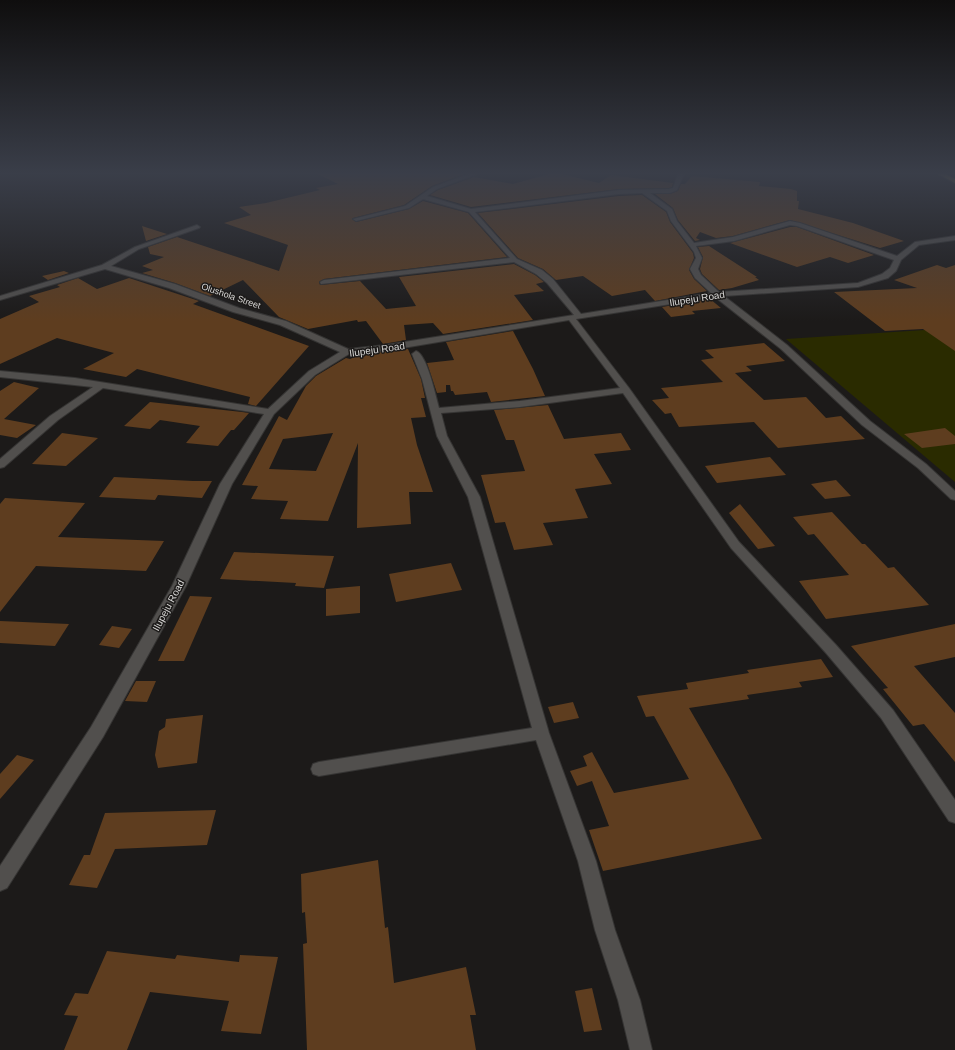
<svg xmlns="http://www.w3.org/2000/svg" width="955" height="1050" viewBox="0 0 955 1050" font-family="Helvetica,sans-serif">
<rect width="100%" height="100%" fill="#1c1a19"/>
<path fill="#2a2b00" d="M 955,328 L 955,482 L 786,339 Z"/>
<g fill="#5e3d1f" fill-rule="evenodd">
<path d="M 318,174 L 464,174 L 432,186 L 404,205 L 353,218 L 352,219 L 356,222 L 409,209 L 423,201 L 468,213 L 507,257 L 324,279 L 319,282 L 320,285 L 360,281 L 386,309 L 416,306 L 399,277 L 514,264 L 535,275 L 544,282 L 536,284 L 544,291 L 514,295 L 533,320 L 443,334 L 433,323 L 404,325 L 406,340 L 383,344 L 366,321 L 358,322 L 357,320 L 308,329 L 279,317 L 243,280 L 210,296 L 175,283 L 142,273 L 153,270 L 142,266 L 164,257 L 150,254 L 148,247 L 177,237 L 279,271 L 288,245 L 224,223 L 251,215 L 239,207 L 266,203 L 320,190 L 316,188 L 338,184 Z"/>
<path d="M 549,174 L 562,174 L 599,183 L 611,175 L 673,183 L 672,187 L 669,188 L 619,189 L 471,207 L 430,195 L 438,190 L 474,177 L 513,184 Z"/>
<path d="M 692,176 L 760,182 L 759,186 L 791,189 L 797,191 L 797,201 L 799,201 L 798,209 L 853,223 L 904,241 L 880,248 L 790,220 L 733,236 L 716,238 L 700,232 L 696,238 L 700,240 L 695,241 L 678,220 L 673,208 L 655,194 L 670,194 L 678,191 L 681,184 L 685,184 Z"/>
<path d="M 642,195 L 666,212 L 670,222 L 693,253 L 694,258 L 689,270 L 694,279 L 707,291 L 655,301 L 645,290 L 612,296 L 583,276 L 556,280 L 543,269 L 518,258 L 478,213 L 619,196 Z"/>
<path d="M 142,226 L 167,234 L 146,241 Z"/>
<path d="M 790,227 L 797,227 L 874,255 L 848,263 L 830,257 L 797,267 L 730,243 Z"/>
<path d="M 709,246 L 757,277 L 755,277 L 759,280 L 732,288 L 719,290 L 702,274 L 700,269 L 703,257 L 698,247 Z"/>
<path d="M 937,265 L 946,268 L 955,265 L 955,351 L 923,329 L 885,331 L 834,292 L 917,288 L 894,280 Z"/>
<path d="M 64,271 L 69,273 L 48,280 L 42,276 Z"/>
<path d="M 78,278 L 97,289 L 129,278 L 199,301 L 193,304 L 309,346 L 256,406 L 248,404 L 250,397 L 137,369 L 126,377 L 83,369 L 114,353 L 57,338 L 0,364 L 0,319 L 39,302 L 29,296 L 60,287 L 57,285 Z"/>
<path d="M 710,299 L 721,308 L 692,311 L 695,314 L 671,317 L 662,307 Z"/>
<path d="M 513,331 L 533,369 L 545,396 L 491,402 L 487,392 L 455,395 L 453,391 L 451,391 L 450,385 L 446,385 L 446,392 L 437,393 L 427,363 L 454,360 L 446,342 Z"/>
<path d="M 764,343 L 785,361 L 746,366 L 752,371 L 735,373 L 764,400 L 806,397 L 826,418 L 841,416 L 865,439 L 778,448 L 754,422 L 679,427 L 671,413 L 665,414 L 652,400 L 669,398 L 661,388 L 723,382 L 701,360 L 714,358 L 705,350 Z"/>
<path d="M 408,349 L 421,379 L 425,398 L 421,398 L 426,417 L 411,418 L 417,445 L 433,492 L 409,492 L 411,524 L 357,528 L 358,443 L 328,521 L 280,519 L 288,501 L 251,499 L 258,486 L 242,485 L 279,416 L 287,420 L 306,386 L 316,376 L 346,358 L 350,359 L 362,354 ZM 333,433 L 316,471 L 269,469 L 283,439 Z"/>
<path d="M 14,382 L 39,388 L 4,419 L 36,425 L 17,438 L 0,435 L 0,391 Z"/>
<path d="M 150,402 L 242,412 L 249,413 L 234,430 L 231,430 L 218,446 L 186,443 L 200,426 L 160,420 L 150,429 L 124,426 Z"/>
<path d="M 548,405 L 564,439 L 621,433 L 631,450 L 594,454 L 612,484 L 575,489 L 588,518 L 543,523 L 553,545 L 514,550 L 505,522 L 495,523 L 481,475 L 525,471 L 514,440 L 506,440 L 494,410 Z"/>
<path d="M 945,428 L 955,436 L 955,444 L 922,448 L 904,434 Z"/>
<path d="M 62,433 L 98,438 L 66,466 L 32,464 Z"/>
<path d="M 770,457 L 786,475 L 717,483 L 705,466 Z"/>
<path d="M 114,477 L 193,481 L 212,481 L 202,498 L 158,495 L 155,500 L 99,497 Z"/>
<path d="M 836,480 L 851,496 L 825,499 L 811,484 Z"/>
<path d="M 5,498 L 85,503 L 58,537 L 164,541 L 146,571 L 36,566 L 0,612 L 0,504 Z"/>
<path d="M 740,504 L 775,546 L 758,549 L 729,513 Z"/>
<path d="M 832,512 L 862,544 L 865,544 L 888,568 L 894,567 L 929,605 L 826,619 L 799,581 L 849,575 L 814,534 L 808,535 L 793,517 Z"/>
<path d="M 234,552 L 307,555 L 334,556 L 324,588 L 295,586 L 296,583 L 220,579 Z"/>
<path d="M 451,563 L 462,590 L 396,602 L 389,574 Z"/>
<path d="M 360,586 L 360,613 L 326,616 L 326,589 Z"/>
<path d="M 190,596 L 212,597 L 184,661 L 158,661 Z"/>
<path d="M 0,621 L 69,624 L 55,646 L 0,643 Z"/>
<path d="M 955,624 L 955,657 L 914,666 L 955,713 L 955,762 L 924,724 L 913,726 L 883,689 L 888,688 L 851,646 Z"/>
<path d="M 112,626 L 132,629 L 119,648 L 99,645 Z"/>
<path d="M 821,659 L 833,677 L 799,682 L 802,687 L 747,695 L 749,699 L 689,708 L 729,777 L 762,839 L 603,871 L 589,830 L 609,826 L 592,781 L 577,786 L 570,771 L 587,766 L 583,756 L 592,752 L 614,793 L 689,779 L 654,716 L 646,717 L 637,696 L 688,689 L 686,683 L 749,673 L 747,670 Z"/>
<path d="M 136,681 L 156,681 L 147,702 L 125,701 Z"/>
<path d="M 573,702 L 579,718 L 554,723 L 548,707 Z"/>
<path d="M 203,715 L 197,763 L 158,768 L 155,755 L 159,731 L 165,727 L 166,719 Z"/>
<path d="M 17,755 L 34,760 L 0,799 L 0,774 Z"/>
<path d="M 216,810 L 207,845 L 115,849 L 97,888 L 69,885 L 84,855 L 90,855 L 105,813 Z"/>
<path d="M 378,860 L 385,928 L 388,927 L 394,983 L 466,967 L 476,1015 L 470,1015 L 476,1050 L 307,1050 L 303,944 L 307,943 L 305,912 L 302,913 L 301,874 Z"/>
<path d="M 107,951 L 175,959 L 177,955 L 239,962 L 240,955 L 278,957 L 261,1034 L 221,1031 L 229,1001 L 150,992 L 127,1050 L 64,1050 L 78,1016 L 64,1015 L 75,993 L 88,994 Z"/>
<path d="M 592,988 L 602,1030 L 584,1032 L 575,991 Z"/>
</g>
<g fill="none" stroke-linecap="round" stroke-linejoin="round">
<defs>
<path id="minor" d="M 469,174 L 477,174 L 437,189 L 427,196 L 471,209 L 619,190 L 669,189 L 673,188 L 678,174 L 684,174 L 677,190 L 670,193 L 650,193 L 672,209 L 677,221 L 694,243 L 733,237 L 790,221 L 800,223 L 897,256 L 915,242 L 955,236 L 955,240 L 919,245 L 901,260 L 896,271 L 888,278 L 858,287 L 724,296 L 787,345 L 870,421 L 926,464 L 955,491 L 955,500 L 951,499 L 918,468 L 862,425 L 781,349 L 715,297 L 576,319 L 629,388 L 739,542 L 836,645 L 893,710 L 955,800 L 955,823 L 949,821 L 881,718 L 826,653 L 731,548 L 623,393 L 520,407 L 441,413 L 447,436 L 480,497 L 549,733 L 596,861 L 615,930 L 640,1000 L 652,1050 L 630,1050 L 618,1000 L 595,930 L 578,861 L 536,740 L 319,776 L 313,774 L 311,769 L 313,764 L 319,762 L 532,728 L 468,497 L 437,436 L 422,379 L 412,354 L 416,351 C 427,354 436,397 439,408 L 520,401 L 620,388 L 569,320 L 385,351 L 349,354 L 315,375 L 274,414 L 232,484 L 186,586 L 103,737 L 7,888 L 0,891 L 0,866 L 91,727 L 172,586 L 220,484 L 264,414 L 103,388 L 58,420 L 4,467 L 0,468 L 0,459 L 50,416 L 93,387 L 0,377 L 0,371 L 75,378 L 268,409 L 309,371 L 340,352 L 280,325 L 233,312 L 169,288 L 105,269 L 0,300 L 0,296 L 102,265 L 135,247 L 197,225 L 200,227 L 199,228 L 139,249 L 111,266 L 175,284 L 239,308 L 286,321 L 348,349 L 385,345 L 574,315 L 547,283 L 536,274 L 514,262 L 321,284 L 320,282 L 324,280 L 510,258 L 469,212 L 423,199 L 409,208 L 356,221 L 353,219 L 405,206 L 433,187 ZM 642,193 L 667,211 L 671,221 L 694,252 L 696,258 L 690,269 L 695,278 L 711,293 L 581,314 L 553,279 L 542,270 L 517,259 L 475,212 L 619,194 ZM 790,225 L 797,226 L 894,260 L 890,268 L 882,274 L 858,283 L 719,292 L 701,275 L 698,269 L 702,258 L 696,246 L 734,241 Z"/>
<path id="major" d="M 938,174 L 945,174 L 955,179 L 955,183 Z"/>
</defs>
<use href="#minor" stroke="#353433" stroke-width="2"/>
<use href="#major" stroke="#353433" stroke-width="2"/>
<use href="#minor" fill="#514f4d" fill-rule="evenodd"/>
<use href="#major" fill="#997f37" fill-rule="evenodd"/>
</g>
<linearGradient id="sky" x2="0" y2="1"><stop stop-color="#0f0e0e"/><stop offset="0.54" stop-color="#3a3e49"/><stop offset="1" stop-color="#3a3e49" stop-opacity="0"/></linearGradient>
<rect width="955" height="321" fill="url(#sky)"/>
<g text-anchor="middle" stroke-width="3" stroke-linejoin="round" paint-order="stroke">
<g font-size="9" fill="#d9d8d6" stroke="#1c1a19">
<text transform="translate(231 296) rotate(19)" y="3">Olushola Street</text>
</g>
<g font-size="10" fill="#d9d8d6" stroke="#1c1a19">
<text transform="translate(697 298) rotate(-9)" y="4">Ilupeju Road</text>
<text transform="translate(377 349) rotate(-8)" y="4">Ilupeju Road</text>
<text transform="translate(168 605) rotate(-62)" y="4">Ilupeju Road</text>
</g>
</g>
</svg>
